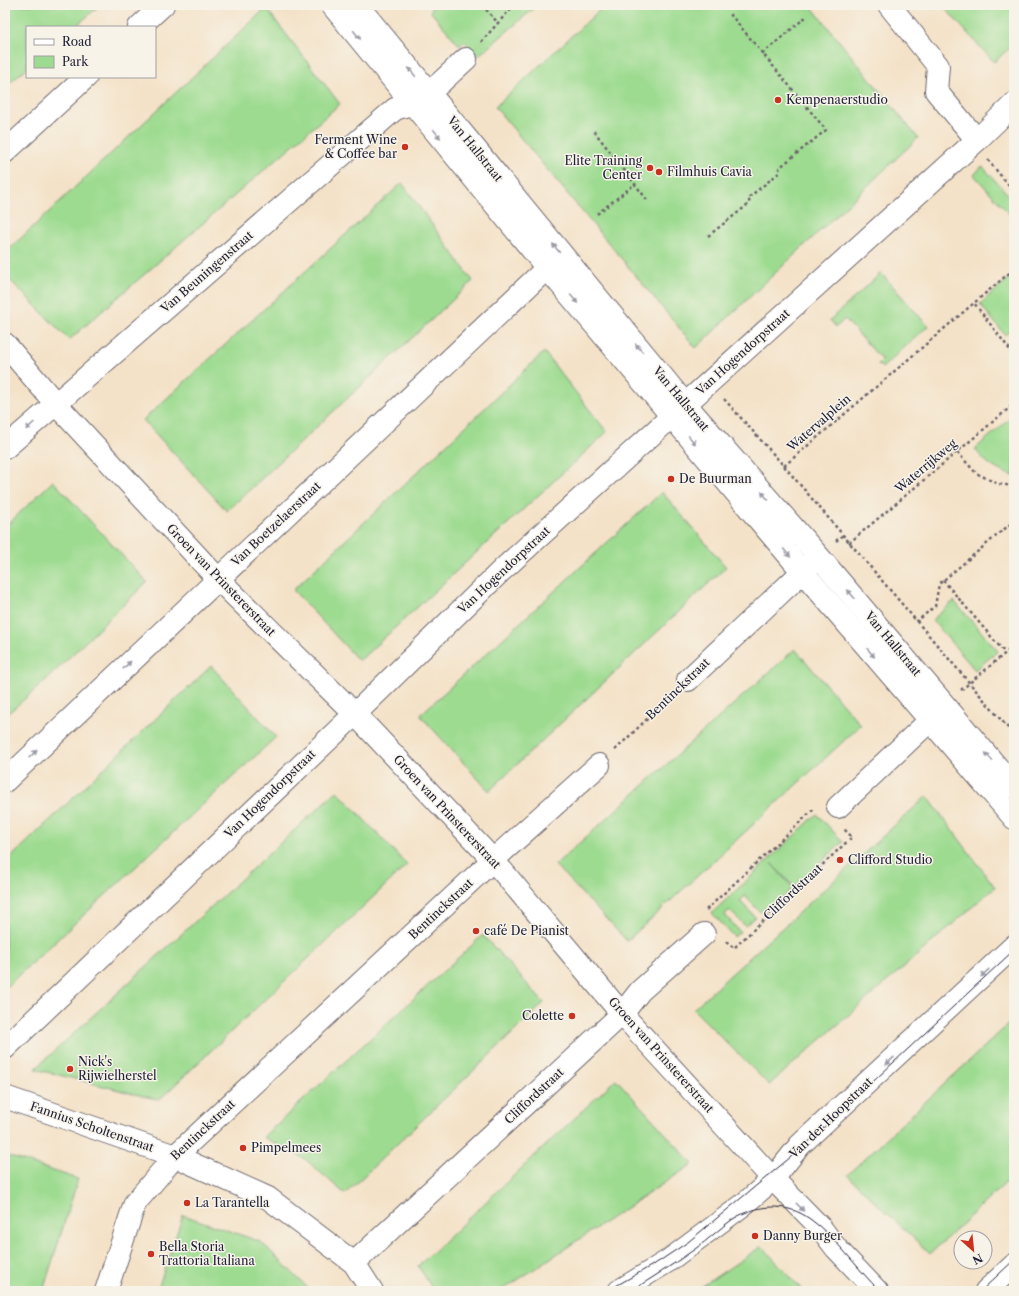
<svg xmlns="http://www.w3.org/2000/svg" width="1019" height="1296" viewBox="0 0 1019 1296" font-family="'Libre Caslon Text',serif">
<rect width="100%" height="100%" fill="#f7f3e8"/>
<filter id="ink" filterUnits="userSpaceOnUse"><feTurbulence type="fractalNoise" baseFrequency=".025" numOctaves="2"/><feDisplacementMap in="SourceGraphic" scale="8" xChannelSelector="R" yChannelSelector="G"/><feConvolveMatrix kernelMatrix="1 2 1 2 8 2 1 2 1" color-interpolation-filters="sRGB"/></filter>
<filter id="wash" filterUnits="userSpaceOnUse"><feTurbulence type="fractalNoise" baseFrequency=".012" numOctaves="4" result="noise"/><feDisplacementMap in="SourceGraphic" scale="16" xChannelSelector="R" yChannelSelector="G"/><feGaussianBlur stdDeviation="0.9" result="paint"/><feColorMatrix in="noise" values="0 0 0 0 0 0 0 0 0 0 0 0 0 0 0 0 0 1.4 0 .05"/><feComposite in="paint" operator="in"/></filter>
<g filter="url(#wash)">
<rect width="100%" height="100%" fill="#f4e2c8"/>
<g fill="#9ddb90" stroke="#607e66">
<path d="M 5,5 L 100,5 L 75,27 L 27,27 L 27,68 L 5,87 Z"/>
<path d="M 431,5 L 538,5 L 478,56 L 464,41 L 460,46 L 430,11 L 433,7 Z"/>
<path d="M 605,5 L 810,5 L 918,138 L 696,348 L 495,107 Z"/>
<path d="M 942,5 L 1014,5 L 1014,44 L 994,62 Z"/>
<path d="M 266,8 L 340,104 L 69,340 L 5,275 L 5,253 Z"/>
<path d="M 982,166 L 1014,201 L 1014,219 L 974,175 Z"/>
<path d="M 402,183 L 473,281 L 227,511 L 143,420 Z"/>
<path d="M 881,273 L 928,326 L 882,368 L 878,364 L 882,360 L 845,319 L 836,327 L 830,320 Z"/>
<path d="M 1014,274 L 1014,327 L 1005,335 L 980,304 Z"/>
<path d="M 544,352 L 607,432 L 359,661 L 293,590 Z"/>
<path d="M 1014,415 L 1014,476 C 996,470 986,464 975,449 Z"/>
<path d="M 53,481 L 147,582 L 43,683 L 5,716 L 5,527 Z"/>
<path d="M 662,492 L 726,567 L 489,791 L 420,715 Z"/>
<path d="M 954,601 L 998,651 L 975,670 L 932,620 Z"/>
<path d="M 795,649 L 861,725 L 627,941 L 555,865 Z"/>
<path d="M 211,666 L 276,737 L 5,988 L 5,863 Z"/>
<path d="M 337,791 L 407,865 L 159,1100 L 35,1069 Z"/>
<path d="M 927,796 L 995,887 L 769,1085 L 693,1009 Z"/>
<path d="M 817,814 L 843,842 L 794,887 L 770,862 L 793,888 L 769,911 L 766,907 L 760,912 L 745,896 L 740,901 L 755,917 L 745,926 L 729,910 L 725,915 L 740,932 L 734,937 L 712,913 Z"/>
<path d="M 483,935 L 544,1003 L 345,1194 L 305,1159 L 263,1137 Z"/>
<path d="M 1014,1019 L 1014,1175 L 930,1254 L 847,1175 Z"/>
<path d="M 616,1079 L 693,1164 L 501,1291 L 434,1291 L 418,1266 Z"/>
<path d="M 5,1155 L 78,1179 L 43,1291 L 5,1291 Z"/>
<path d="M 183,1215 L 261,1242 L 311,1291 L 157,1291 Z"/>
<path d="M 762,1246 L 803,1291 L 695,1291 Z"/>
</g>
</g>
<g filter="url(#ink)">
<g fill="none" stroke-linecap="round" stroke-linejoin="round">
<defs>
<g id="minor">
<path d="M 332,5 L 547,268 L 802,571 L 1014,818"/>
<path d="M 357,5 L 685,404 L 819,557 L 1014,787"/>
<path d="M 889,5 L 938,66 L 936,91 L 977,140"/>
<path d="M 139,27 L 163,5"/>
<path d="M 5,152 L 86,77"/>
<path d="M 5,344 L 55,403 L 218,579 L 355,714 L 493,860 L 622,1014 L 773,1179 L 820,1227 L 836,1248 L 877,1291"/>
<path d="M 5,448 L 395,109 L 414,103 L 439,84 L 466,59"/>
<path d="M 688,680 L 814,561"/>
<path d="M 5,781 L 547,268"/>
<path d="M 838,807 L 940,711"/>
<path d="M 5,1048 L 355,714 L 502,570 L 977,140 L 1014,104"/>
<path d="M 5,1097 L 175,1156 L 268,1198 L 354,1263 L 372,1291"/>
<path d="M 354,1263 L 622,1014 L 640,991 L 704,934"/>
<path d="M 106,1291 L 135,1203 L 175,1156 L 493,860 L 599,765"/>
<path d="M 619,1291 L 668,1261 L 743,1205 L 773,1179 L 800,1145 L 1014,946"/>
<path d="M 986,1291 L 1014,1265"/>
</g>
</defs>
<use href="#minor" stroke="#6c656c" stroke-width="24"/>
<g stroke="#6c656c" stroke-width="2.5" stroke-dasharray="3 3" stroke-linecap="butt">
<path d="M 482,5 L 498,23"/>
<path d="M 481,42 L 514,5"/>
<path d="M 762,54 L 807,16"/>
<path d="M 594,131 L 648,201"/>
<path d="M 988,160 L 1014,192"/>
<path d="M 597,214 L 635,184"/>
<path d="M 708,236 L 750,203 L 748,198 L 780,172 L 779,168 L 826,130 L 730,14"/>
<path d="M 1014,269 L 974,303 L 1014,355"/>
<path d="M 724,399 L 784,466 L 1014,735"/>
<path d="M 957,452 L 976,473 L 998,484 L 1014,486"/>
<path d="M 784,466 L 974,303"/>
<path d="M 836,541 L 843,535"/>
<path d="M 849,543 L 1014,404"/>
<path d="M 943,580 L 1005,653"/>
<path d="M 916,622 L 935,606 L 939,584 L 1014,521"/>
<path d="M 961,690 L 1014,646"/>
<path d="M 615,750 L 672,695"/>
<path d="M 1010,841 L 1014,846"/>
<path d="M 706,910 L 815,808"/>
<path d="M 726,941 L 734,948 L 852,837 L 844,829"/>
</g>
<use href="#minor" stroke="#fff" stroke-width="22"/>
<g stroke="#22223b" stroke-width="1">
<path d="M 607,1291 L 658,1262 L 688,1242 L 803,1147 L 1014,950"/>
<path d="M 631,1291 C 652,1278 674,1264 695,1249 C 708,1240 720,1228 733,1219 C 757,1204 787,1202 810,1219 C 837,1238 856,1268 880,1291"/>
<path d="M 981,1291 L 1014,1260"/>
</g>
</g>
<defs><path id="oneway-solid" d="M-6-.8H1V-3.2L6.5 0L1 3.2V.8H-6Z"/></defs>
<g fill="#9c9ca7">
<use href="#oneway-solid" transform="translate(357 35) rotate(51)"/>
<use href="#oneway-solid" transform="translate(412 72) rotate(-129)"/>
<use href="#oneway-solid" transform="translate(437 134) rotate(52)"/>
<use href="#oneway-solid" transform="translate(556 248) rotate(-129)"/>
<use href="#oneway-solid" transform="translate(574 299) rotate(50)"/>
<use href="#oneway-solid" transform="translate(639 348) rotate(-130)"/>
<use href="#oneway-solid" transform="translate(30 426) rotate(138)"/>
<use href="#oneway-solid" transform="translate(692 440) rotate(50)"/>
<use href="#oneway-solid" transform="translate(765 496) rotate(-131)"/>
<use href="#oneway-solid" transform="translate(787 553) rotate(50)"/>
<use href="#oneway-solid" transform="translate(851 594) rotate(-130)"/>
<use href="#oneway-solid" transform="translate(871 653) rotate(50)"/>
<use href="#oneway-solid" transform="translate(127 665) rotate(-44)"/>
<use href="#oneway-solid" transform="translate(33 754) rotate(-44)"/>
<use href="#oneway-solid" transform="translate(989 757) rotate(-131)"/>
<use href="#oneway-solid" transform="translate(985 973) rotate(137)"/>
<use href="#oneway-solid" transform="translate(890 1061) rotate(137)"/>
<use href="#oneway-solid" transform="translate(800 1207) rotate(46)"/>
</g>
</g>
<g fill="#c8321e" stroke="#f7f3e8" stroke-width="1.5">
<circle cx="778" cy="100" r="4"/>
<circle cx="405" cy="147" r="4"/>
<circle cx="650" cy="168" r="4"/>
<circle cx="659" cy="172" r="4"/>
<circle cx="671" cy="479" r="4"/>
<circle cx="840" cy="860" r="4"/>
<circle cx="476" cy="931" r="4"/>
<circle cx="572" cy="1016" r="4"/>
<circle cx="70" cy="1069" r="4"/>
<circle cx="243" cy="1148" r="4"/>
<circle cx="187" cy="1203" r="4"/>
<circle cx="755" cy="1236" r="4"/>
<circle cx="151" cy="1254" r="4"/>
</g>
<g text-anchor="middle" stroke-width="3" stroke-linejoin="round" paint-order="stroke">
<g font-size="12" fill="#22223b" stroke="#f7f3e8" text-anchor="start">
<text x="786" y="104">Kempenaerstudio</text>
<text x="397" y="144" text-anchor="end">Ferment Wine<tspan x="397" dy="14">&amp; Coffee bar</tspan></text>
<text x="642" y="165" text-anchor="end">Elite Training<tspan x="642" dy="14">Center</tspan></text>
<text x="667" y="176">Filmhuis Cavia</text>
<text x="679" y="483">De Buurman</text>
<text x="848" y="864">Clifford Studio</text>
<text x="484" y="935">café De Pianist</text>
<text x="564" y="1020" text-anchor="end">Colette</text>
<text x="78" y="1066">Nick's<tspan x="78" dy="14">Rijwielherstel</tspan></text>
<text x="251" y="1152">Pimpelmees</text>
<text x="195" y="1207">La Tarantella</text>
<text x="763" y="1240">Danny Burger</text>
<text x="159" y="1251">Bella Storia<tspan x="159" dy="14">Trattoria Italiana</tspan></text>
</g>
<g font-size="12" fill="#22223b" stroke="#f7f3e8">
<text transform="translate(475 149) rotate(51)" y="4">Van Hallstraat</text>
<text transform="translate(207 272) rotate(-41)" y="4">Van Beuningenstraat</text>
<text transform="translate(743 352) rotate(-42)" y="4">Van Hogendorpstraat</text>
<text transform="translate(681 399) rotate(50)" y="4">Van Hallstraat</text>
<text transform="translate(819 423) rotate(-41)" y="4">Watervalplein</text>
<text transform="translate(926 466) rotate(-40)" y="4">Waterrijkweg</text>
<text transform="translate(276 524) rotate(-43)" y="4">Van Boetzelaerstraat</text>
<text transform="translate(504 570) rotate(-43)" y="4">Van Hogendorpstraat</text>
<text transform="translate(221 580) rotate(46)" y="4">Groen van Prinstererstraat</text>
<text transform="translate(893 644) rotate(50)" y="4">Van Hallstraat</text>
<text transform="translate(678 689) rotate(-44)" y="4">Bentinckstraat</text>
<text transform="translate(270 794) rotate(-44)" y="4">Van Hogendorpstraat</text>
<text transform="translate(447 812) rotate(47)" y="4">Groen van Prinstererstraat</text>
<text transform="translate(793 892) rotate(-43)" y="4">Cliffordstraat</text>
<text transform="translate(441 909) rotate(-43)" y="4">Bentinckstraat</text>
<text transform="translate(661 1055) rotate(48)" y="4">Groen van Prinstererstraat</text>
<text transform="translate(534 1096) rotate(-43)" y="4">Cliffordstraat</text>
<text transform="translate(831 1118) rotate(-44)" y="4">Van der Hoopstraat</text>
<text transform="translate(92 1127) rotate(19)" y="4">Fannius Scholtenstraat</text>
<text transform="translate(203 1130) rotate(-43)" y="4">Bentinckstraat</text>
</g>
</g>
<rect width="1019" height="1296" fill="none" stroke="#f7f3e8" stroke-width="20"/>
<rect x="26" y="26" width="130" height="52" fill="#f7f3e8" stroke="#a29fa3"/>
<rect x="34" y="39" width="20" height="6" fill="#ffffff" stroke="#a29fa3"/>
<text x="62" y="46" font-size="12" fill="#22223b">Road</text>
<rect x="34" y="56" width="20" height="12" fill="#9ddb90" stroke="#a29fa3"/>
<text x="62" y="66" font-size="12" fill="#22223b">Park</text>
<g transform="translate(973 1250) rotate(153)"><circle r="19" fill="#f7f3e8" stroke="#a29fa3"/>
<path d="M0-3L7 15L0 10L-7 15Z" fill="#c8321e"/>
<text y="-6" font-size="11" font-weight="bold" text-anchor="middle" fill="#22223b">N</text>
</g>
</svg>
